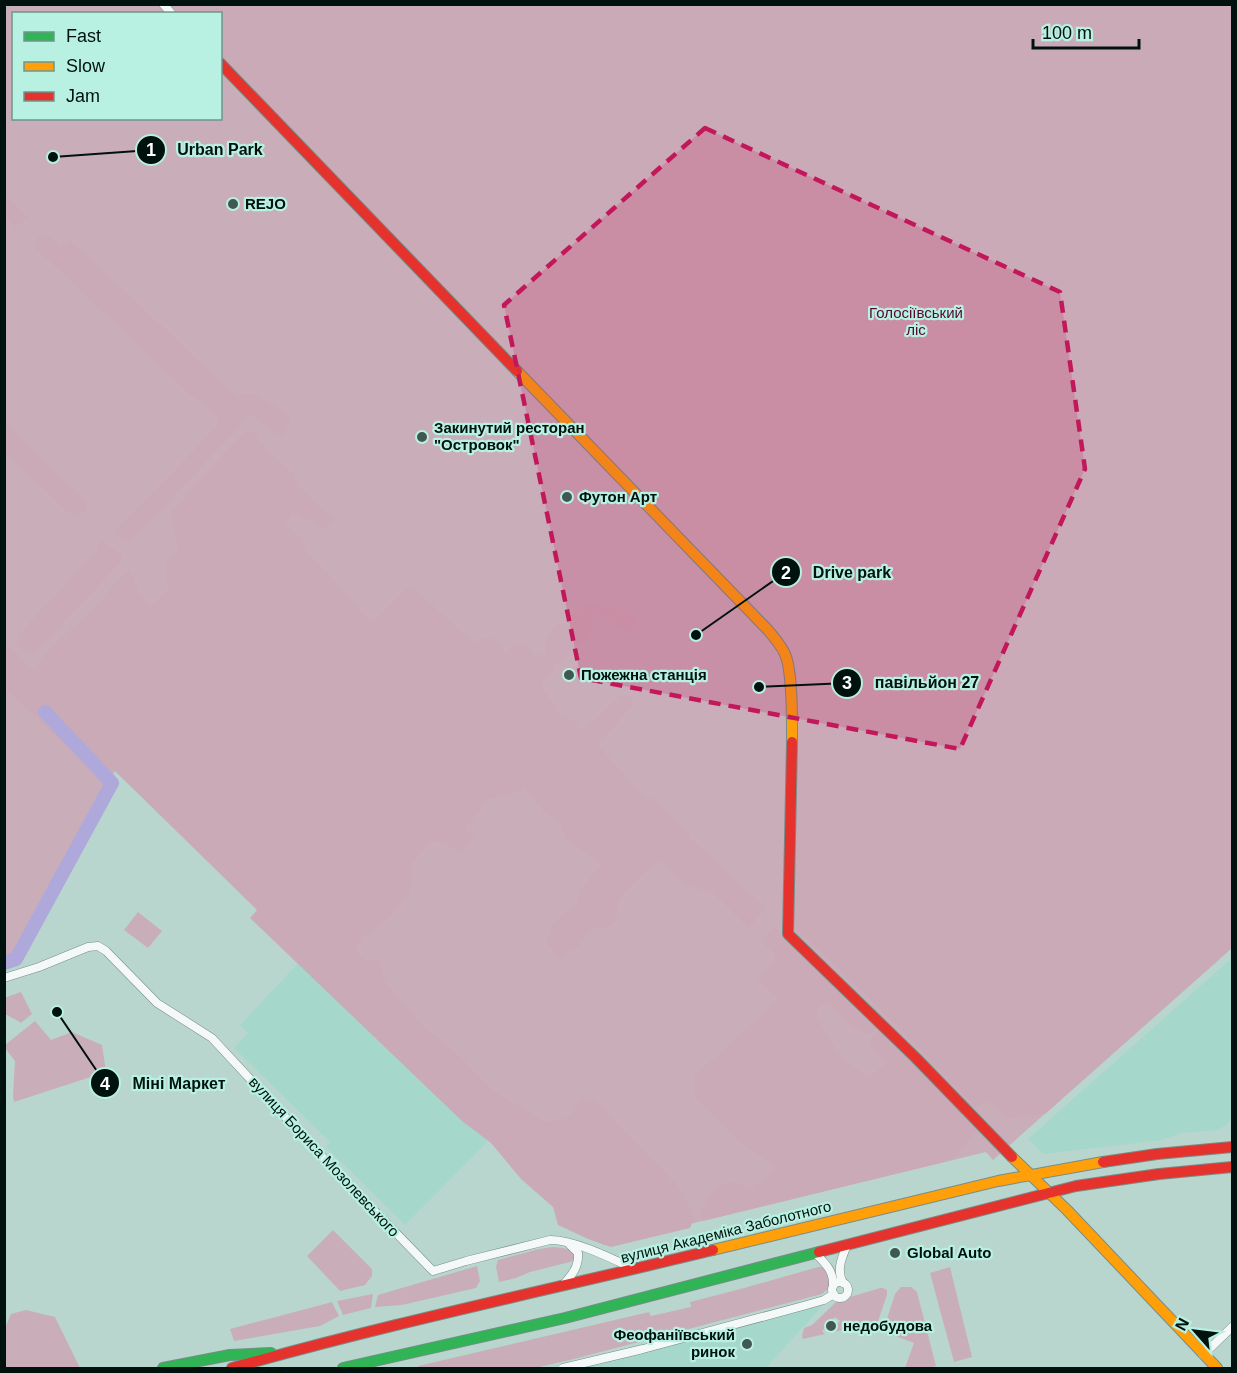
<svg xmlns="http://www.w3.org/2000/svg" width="1237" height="1373" viewBox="0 0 1237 1373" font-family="Helvetica,sans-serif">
<rect width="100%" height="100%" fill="#b9d6ce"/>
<g fill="#a6d7cb">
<path d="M 303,958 L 491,1138 L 405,1225 L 326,1147 L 330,1142 L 234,1048 L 248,1033 L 240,1025 Z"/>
<path d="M 1232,958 L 1232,1114 L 1230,1121 L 1227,1124 L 1218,1130 L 1182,1133 L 1162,1140 L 1044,1154 L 1028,1139 Z"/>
<path d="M 825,1303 L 766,1368 L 569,1368 Z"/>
</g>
<g fill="#c9aeb9" fill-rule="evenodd">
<path d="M 5,5 L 1232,5 L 1232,948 L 993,1160 L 986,1152 L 603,1245 L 115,771 L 14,958 L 5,961 ZM 14,14 L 220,14 L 220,118 L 14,118 Z"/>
<path d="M 138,912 L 162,931 L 148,948 L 124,930 Z"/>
<path d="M 21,992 L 32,1014 L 21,1023 L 18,1021 L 5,1014 L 4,998 Z"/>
<path d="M 35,1021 L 51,1040 L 72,1032 L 102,1045 L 106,1072 L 14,1102 L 13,1096 L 15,1061 L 5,1048 L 5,1045 Z"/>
<path d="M 333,1230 L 372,1269 L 372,1276 L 365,1285 L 340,1291 L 307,1256 Z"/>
<path d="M 553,1247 C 563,1248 576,1248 574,1261 L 530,1272 L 516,1278 L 499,1282 L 496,1267 L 498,1260 L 539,1249 Z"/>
<path d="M 477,1266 L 480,1281 L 476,1288 L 402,1305 L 375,1307 L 378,1295 Z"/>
<path d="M 818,1267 L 823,1267 L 827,1269 L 831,1286 L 822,1294 L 574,1359 L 535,1368 L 419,1368 L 418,1366 L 649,1312 L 651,1316 L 691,1307 L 690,1302 L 744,1288 Z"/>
<path d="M 950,1267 L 972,1357 L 954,1362 L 930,1273 Z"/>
<path d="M 901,1287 L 911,1287 L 917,1292 L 936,1366 L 929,1368 L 905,1368 L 914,1343 L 887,1333 L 884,1328 L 895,1294 Z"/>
<path d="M 880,1288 L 883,1288 L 887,1290 L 887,1295 L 876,1327 L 864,1331 L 862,1326 L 828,1333 L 840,1321 L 835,1317 L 822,1331 L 825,1334 L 803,1339 L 802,1336 L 804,1328 L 812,1325 L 837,1301 Z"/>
<path d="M 373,1294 L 371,1308 L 343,1315 L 337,1301 Z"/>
<path d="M 332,1302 L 339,1316 L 320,1326 L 234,1341 L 230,1329 Z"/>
<path d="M 26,1310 L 55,1317 L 80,1368 L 5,1368 L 5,1328 L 11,1314 Z"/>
</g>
<g fill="#cbaab7">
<path d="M 170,5 L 1232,5 L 1232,948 L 1045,1114 L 1008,1118 L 988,1102 L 975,1107 L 873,1002 L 793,926 L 796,723 L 794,668 L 781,640 L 221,57 L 220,14 L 179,13 Z"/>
<path d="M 5,195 L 29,218 L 15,227 L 5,217 Z"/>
<path d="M 46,234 L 60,247 L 70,240 L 236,395 L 253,394 L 285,410 L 290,422 L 284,435 L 271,432 L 250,414 L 236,430 L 131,543 L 120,540 L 114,532 L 219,424 L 217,415 L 184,390 L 35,248 L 38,237 Z"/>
<path d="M 5,422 L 87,501 L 87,508 L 78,517 L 67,512 L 5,453 Z"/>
<path d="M 245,431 L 253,432 L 272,455 L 294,474 L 297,485 L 334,519 L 326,530 L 292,513 L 286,522 L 292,531 L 303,538 L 305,549 L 356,604 L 364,615 L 375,620 L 399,595 L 411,585 L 474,643 L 484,637 L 497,640 L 506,654 L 512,644 L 525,642 L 535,657 L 545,653 L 547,638 L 556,624 L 570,621 L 585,602 L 610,609 L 629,609 L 639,621 L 628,632 L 613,622 L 591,611 L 592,631 L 565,659 L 555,665 L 552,674 L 542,683 L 544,691 L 554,703 L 560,714 L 572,719 L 582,731 L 621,695 L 631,696 L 633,705 L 598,745 L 644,796 L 658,801 L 686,828 L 691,839 L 718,861 L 765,907 L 749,929 L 714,894 L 683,883 L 661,860 L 645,872 L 629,888 L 619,902 L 616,921 L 607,928 L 593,928 L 576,949 L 559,958 L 546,944 C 549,926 560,913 577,907 L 580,890 L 601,864 L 593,857 L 567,842 L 561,825 L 542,810 L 524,788 L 510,796 L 490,798 L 465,829 L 475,838 L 461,852 L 446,845 L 432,841 L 413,861 L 410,895 L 380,926 L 362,937 L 356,951 L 367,961 L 379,959 L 384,980 L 421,1024 L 459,1055 L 493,1090 L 545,1122 L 569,1118 L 582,1098 L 596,1101 L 681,1189 L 695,1217 L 690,1228 L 611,1247 L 588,1239 L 558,1225 L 553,1207 L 521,1179 L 491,1143 L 462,1121 L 250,918 L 257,910 L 112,768 L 101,780 L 5,688 L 5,643 L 33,670 L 50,648 L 88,614 L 129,569 L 142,597 L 151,606 L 169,589 L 166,582 L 166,561 L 178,548 L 170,513 Z"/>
<path d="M 102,540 L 123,557 L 118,565 L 33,655 L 23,651 L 15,643 L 20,633 L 96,551 Z"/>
<path d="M 774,927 L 791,945 L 880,1026 L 869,1035 L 846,1023 L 832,1006 L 822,1004 L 816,1016 L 842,1059 L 869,1077 L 887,1063 L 869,1048 L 872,1037 L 883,1028 L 950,1101 L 979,1131 L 968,1140 L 959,1153 L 948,1161 L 703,1221 L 700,1212 L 712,1191 L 730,1181 L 751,1188 L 773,1172 L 772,1164 L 737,1140 L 694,1097 L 694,1077 L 777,999 L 757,980 L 776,960 L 774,954 L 761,941 Z"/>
</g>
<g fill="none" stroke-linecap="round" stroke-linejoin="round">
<path stroke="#afa8db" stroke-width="14" d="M 4,963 L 16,959 L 112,783 L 45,712"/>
<defs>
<g id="street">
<path d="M 163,4 L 172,14"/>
<path d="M 4,978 L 39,967 L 88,947 L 98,946 L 106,951 L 157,1003 L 212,1038 L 327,1162 L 433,1271 L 466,1261 L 550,1240 C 575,1240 611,1258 634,1269"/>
<path d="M 815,1253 C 825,1263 834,1271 833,1286"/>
<circle cx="840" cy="1290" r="8"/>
<path d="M 843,1283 C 836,1269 842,1258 847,1245"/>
<path d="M 563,1285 C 572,1275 579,1267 578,1253 L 570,1245"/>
<path d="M 1203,1355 L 1232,1327"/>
<path d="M 563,1368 L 643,1349 L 803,1306 L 824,1300 L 834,1294"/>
</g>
<g id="fast">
<path d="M 163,1368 L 230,1355 L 271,1353"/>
<path d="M 343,1368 L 565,1318 L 819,1252"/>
</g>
<g id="slow">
<path d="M 517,371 L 767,629 C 773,636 780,644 784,652 C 793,668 792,722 792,742"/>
<path d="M 1012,1157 L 1067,1210 L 1217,1368"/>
<path d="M 713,1250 L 998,1181 L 1103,1162"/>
</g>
<g id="jam">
<path d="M 220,63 L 517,371"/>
<path d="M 792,742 L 788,934 L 916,1058 L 1012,1157"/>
<path d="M 1103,1162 L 1157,1154 L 1232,1147"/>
<path d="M 819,1252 L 1076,1186 L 1159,1174 L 1232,1167"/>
<path d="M 232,1368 C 391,1323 553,1289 713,1250"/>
</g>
</defs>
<use href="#street" stroke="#768d88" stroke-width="9"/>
<use href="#fast" stroke="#768d88" stroke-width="12"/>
<use href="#slow" stroke="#768d88" stroke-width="12"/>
<use href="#jam" stroke="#768d88" stroke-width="12"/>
<use href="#street" stroke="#f4f9f8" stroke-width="8"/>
<use href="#fast" stroke="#30b455" stroke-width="10"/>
<use href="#slow" stroke="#ff9f0a" stroke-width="10"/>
<use href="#jam" stroke="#e5322d" stroke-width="10"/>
</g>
<path fill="#c2185b" fill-opacity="0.2" stroke="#c2185b" stroke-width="4.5" stroke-dasharray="12 8" stroke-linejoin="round" d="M 705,128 L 1060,292 L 1085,469 L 960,749 L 581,678 L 504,305 Z"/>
<g fill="#415751" stroke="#b8f0e1" stroke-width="2">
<circle cx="233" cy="204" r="6"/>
<circle cx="422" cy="437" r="6"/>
<circle cx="567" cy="497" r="6"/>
<circle cx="569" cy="675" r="6"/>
<circle cx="895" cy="1253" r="6"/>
<circle cx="831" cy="1326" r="6"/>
<circle cx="747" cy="1344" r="6"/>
</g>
<g text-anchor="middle" stroke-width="4.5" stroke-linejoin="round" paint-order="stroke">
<g font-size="15" font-weight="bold" fill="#00120e" stroke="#b8f0e1" text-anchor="start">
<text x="245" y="209">REJO</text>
<text x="434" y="433">Закинутий ресторан<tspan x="434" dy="17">"Островок"</tspan></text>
<text x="579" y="502">Футон Арт</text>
<text x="581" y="680">Пожежна станція</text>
<text x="907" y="1258">Global Auto</text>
<text x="843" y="1331">недобудова</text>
<text x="735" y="1340" text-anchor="end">Феофаніївський<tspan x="735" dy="17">ринок</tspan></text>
</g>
<g font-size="15" fill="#54082e" stroke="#b8f0e1">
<text x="916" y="318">Голосіївський<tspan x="916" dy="17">ліс</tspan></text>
</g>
<g font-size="15" fill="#00120e" stroke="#b8f0e1">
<text transform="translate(324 1157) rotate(47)" y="5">вулиця Бориса Мозолевського</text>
<text transform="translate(726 1232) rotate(-14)" y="5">вулиця Академіка Заболотного</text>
</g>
</g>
<path fill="none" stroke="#00120e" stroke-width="2" d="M53 157L151 150M696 635L786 572M759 687L847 683M57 1012L105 1083"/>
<g fill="#00120e" stroke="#b8f0e1" stroke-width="2">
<circle cx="53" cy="157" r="6"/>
<circle cx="696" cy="635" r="6"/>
<circle cx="759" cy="687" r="6"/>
<circle cx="57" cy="1012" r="6"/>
<circle cx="151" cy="150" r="15"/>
<circle cx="786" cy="572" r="15"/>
<circle cx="847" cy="683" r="15"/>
<circle cx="105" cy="1083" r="15"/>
</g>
<g font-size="18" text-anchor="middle" font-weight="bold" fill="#fff">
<text x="151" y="156">1</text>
<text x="786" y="579">2</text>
<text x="847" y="689">3</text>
<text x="105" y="1090">4</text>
</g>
<g font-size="16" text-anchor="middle" font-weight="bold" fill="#00120e" stroke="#b8f0e1" stroke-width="4.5" stroke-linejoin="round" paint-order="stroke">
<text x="220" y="155">Urban Park</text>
<text x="852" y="578">Drive park</text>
<text x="927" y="688">павільйон 27</text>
<text x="179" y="1089">Міні Маркет</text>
</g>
<rect width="1237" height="1373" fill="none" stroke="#00120e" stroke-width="12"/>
<rect x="12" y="12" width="210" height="108" fill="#b8f0e1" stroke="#6e978d" stroke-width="1.5"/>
<rect x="24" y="32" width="30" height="9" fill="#30b455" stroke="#6e978d" stroke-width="1.5"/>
<text x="66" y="42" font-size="18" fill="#00120e">Fast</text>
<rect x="24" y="62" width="30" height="9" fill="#ff9f0a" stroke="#6e978d" stroke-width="1.5"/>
<text x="66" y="72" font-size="18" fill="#00120e">Slow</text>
<rect x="24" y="92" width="30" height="9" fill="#e5322d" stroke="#6e978d" stroke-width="1.5"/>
<text x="66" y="102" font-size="18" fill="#00120e">Jam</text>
<g transform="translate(1195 1331) rotate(298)" stroke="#b8f0e1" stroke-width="4.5" paint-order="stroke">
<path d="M0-4.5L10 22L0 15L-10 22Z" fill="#00120e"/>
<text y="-9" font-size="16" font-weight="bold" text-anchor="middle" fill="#00120e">N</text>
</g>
<path d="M1033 39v9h106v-9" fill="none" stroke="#00120e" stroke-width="3"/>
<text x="1042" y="39" font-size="18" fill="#00120e" stroke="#b8f0e1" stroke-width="4.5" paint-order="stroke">100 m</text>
</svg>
